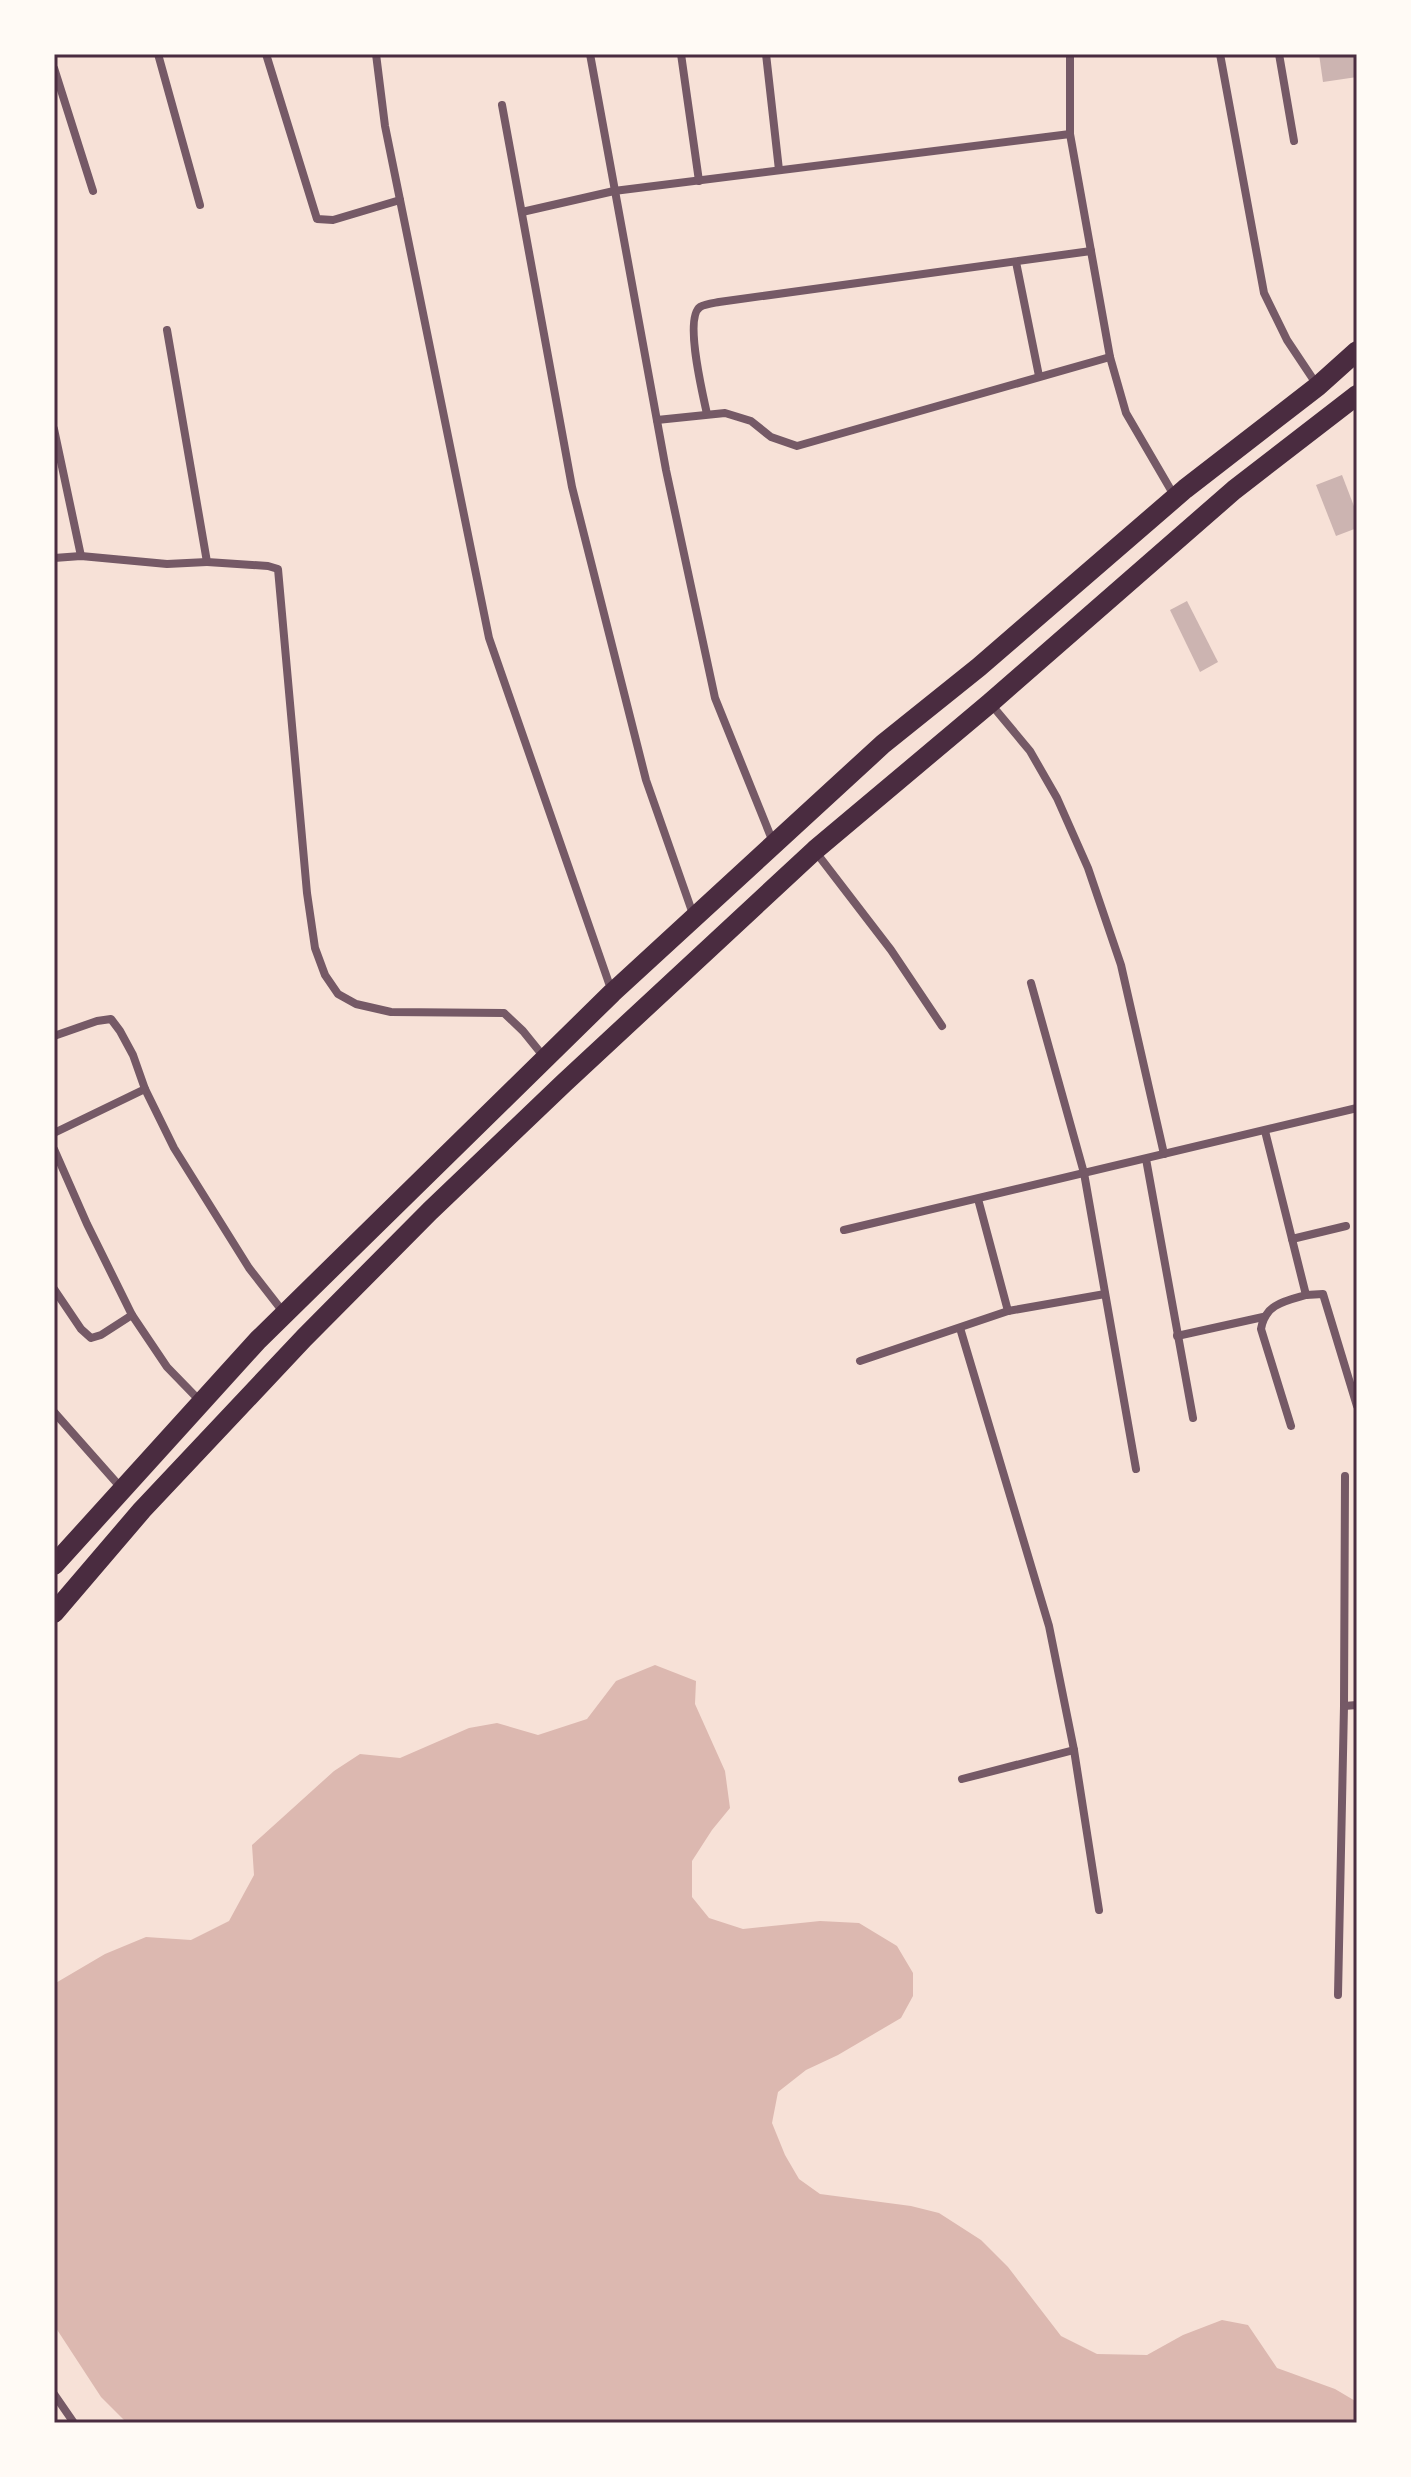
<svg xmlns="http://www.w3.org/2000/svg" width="1411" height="2477" viewBox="0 0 1411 2477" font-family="'Open Sans',sans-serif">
<rect width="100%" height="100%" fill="#f7e1d7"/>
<path fill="#dcb8b0" d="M 655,1665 L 696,1681 L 695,1704 L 725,1771 L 730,1808 L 712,1830 L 692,1861 L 692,1897 L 709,1918 L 743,1929 L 820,1921 L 859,1923 L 897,1946 L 913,1973 L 913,1996 L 901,2018 L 838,2055 L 806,2070 L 778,2092 L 772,2123 L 785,2155 L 799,2179 L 820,2194 L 911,2206 L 939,2213 L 981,2240 L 1008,2267 L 1061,2336 L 1097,2354 L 1147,2355 L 1183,2335 L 1222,2320 L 1248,2325 L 1277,2368 L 1335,2389 L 1357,2402 L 1357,2423 L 127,2423 L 101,2397 L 54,2325 L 54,1984 L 105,1954 L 146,1937 L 191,1940 L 229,1921 L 254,1875 L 252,1845 L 334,1771 L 360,1754 L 400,1758 L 469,1728 L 497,1723 L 538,1735 L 587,1719 L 616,1681 Z"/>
<g fill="#ccb4b1">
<path d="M 1319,54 L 1357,54 L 1357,77 L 1323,82 Z"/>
<path d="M 1342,475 L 1357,514 L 1357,528 L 1336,536 L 1316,485 Z"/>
<path d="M 1187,601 L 1218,662 L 1200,672 L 1170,610 Z"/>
</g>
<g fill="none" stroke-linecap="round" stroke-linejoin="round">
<g stroke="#755966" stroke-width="8">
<path d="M 158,54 L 200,205"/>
<path d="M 266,54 L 317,219 L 333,220 L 400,200"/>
<path d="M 376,54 L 385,126 L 489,638 L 612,992"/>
<path d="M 590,54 L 666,470 L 715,698 L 773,842"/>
<path d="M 681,54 L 699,181"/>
<path d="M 766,54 L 779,170"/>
<path d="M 1070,54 L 1070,134 L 1110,357 L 1126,413 L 1175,497"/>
<path d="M 1220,54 L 1264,293 L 1287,340 L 1317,385"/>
<path d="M 1279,54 L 1294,141"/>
<path d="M 54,68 L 93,191"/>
<path d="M 502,105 L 572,487 L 646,780 L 694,917"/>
<path d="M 522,212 L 614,191 L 1070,134"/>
<path d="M 1016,262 L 1039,376"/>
<path d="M 167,330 L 207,562 L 268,566 L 278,569 L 307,893 L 315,948 L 325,975 L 338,994 L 356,1004 L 391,1012 L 504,1013 L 523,1031 L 544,1057"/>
<path d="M 707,414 C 703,395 684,318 700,307 C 705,304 714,303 719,302 L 1091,251"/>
<path d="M 657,420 L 725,413 L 751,421 L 771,437 L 797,446 L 1110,357"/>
<path d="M 54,429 L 81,556"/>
<path d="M 54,558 L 81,556 L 167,564 L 207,562"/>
<path d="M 990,703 L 1030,751 L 1057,798 L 1088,868 L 1121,965 L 1164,1154"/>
<path d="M 815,851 L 891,950 L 942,1026"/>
<path d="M 1031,983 L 1084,1173 L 1136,1469"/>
<path d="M 54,1036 L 97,1021 L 111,1019 L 120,1031 L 133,1055 L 145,1089 L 174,1148 L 249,1268 L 284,1313"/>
<path d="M 1265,1131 L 1306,1295 L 1323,1294 L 1357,1406"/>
<path d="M 54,1133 L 145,1089"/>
<path d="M 54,1149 L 87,1224 L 132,1315 L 167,1367 L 202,1403"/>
<path d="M 1146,1159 L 1193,1418"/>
<path d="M 978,1199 L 1008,1311"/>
<path d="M 844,1230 L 1357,1108"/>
<path d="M 1292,1239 L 1346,1226"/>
<path d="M 54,1289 L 81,1329 L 91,1338 L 101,1335 L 132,1315"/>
<path d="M 960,1328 L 1049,1626 L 1074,1750 L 1099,1910"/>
<path d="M 1177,1336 L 1263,1317"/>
<path d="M 860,1361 L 1008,1311 L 1105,1294"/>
<path d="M 54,1412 L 123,1490"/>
<path d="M 1291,1426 L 1261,1329 C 1265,1304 1285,1301 1306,1295"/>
<path d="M 1344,1706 L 1345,1476"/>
<path d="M 962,1779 L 1074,1750"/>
<path d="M 1338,1995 L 1344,1706 L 1357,1705"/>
<path d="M 54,2394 L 74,2423"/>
</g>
<g stroke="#4a2c40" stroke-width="20">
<path d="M 54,1565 L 258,1340 L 612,993 L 883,744 L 979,667 L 1185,489 L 1318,386 L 1357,351"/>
<path d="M 54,1613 L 142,1510 L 304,1338 L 430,1211 L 564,1083 L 815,850 L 990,703 L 1234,490 L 1357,395"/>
</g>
</g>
<rect width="1411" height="2477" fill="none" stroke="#fffaf5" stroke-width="112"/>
<rect x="56" y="56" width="1299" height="2365" fill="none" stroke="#4a2c40" stroke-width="3"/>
</svg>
